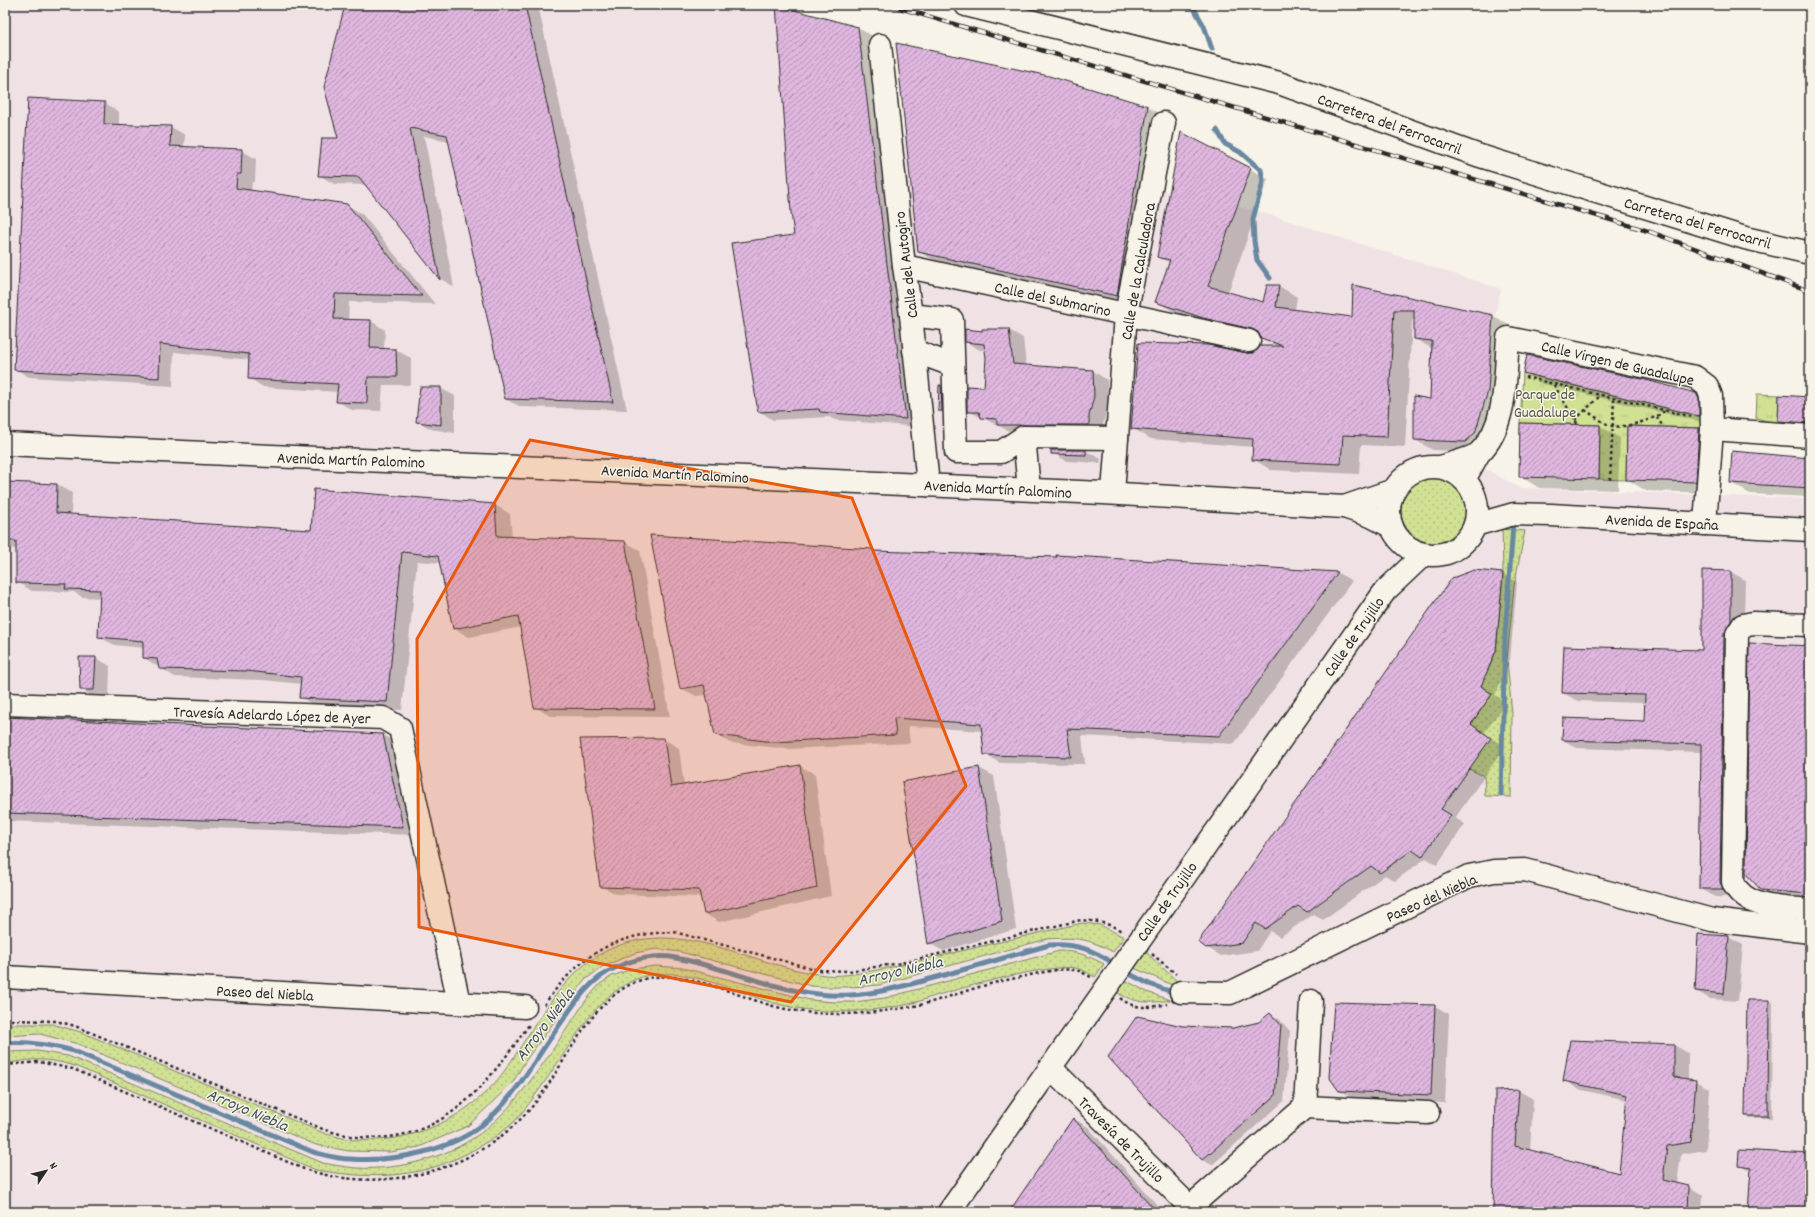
<svg xmlns="http://www.w3.org/2000/svg" width="1815" height="1217" viewBox="0 0 1815 1217" font-family="Dekko,sans-serif">
<defs>
<pattern id="grass-dots" width="8" height="8" patternUnits="userSpaceOnUse"><rect width="8" height="8" fill="#d0e194"/><path d="M2 2h.1M6 6h.1" fill="none" stroke="#b3c180" stroke-width="1.8" stroke-linecap="round"/></pattern>
<pattern id="park-tufts" width="24" height="20" patternUnits="userSpaceOnUse"><rect width="24" height="20" fill="#d0e194"/><path d="M3 7l-1-3M5 7V3M7 7l1-3M15 17l-1-3M17 17v-4M19 17l1-3" fill="none" stroke="#b3c180"/></pattern>
<pattern id="building-hatch" width="6" height="6" patternUnits="userSpaceOnUse"><rect width="6" height="6" fill="#deb6de"/><path d="M-1 1l2-2M0 6l6-6M5 7l2-2" fill="none" stroke="#b494b4"/></pattern>
</defs>
<rect width="100%" height="100%" fill="#f7f3e8"/>
<filter id="ink" filterUnits="userSpaceOnUse"><feTurbulence type="fractalNoise" baseFrequency=".025" numOctaves="2"/><feDisplacementMap in="SourceGraphic" scale="8" xChannelSelector="R" yChannelSelector="G"/><feConvolveMatrix kernelMatrix="1 2 1 2 8 2 1 2 1" color-interpolation-filters="sRGB"/></filter>
<g filter="url(#ink)">
<path fill="#f0e1e5" d="M 5,5 L 514,5 L 536,54 L 525,5 L 776,5 L 784,108 L 1258,211 L 1501,289 L 1464,457 L 1520,488 L 1810,499 L 1810,1212 L 5,1212 Z"/>
<g fill="url(#grass-dots)" stroke="#7e8660">
<circle cx="1434" cy="510" r="33"/>
<path d="M 1502,529 L 1525,531 L 1514,586 L 1507,660 L 1512,714 L 1511,797 L 1485,796 L 1484,776 L 1469,769 L 1471,724 L 1492,694 L 1481,686 L 1496,651 L 1503,573 Z"/>
<path d="M 1082,923 L 1100,925 L 1124,937 L 1113,952 C 1088,938 1075,937 1047,939 L 879,985 C 856,987 834,988 811,986 L 680,952 L 656,949 L 635,953 L 602,967 L 585,980 L 526,1060 L 513,1082 L 468,1126 L 419,1147 L 391,1152 L 349,1151 L 316,1145 L 78,1044 L 40,1034 L 5,1036 L 5,1024 L 52,1024 L 81,1032 L 326,1134 C 336,1136 347,1140 357,1140 C 410,1143 458,1122 494,1084 C 509,1067 523,1042 536,1023 C 553,998 571,972 597,956 C 673,910 747,966 825,975 C 844,977 864,972 883,969 Z"/>
<path d="M 1059,951 C 1077,951 1089,956 1104,964 L 1095,977 C 1090,974 1085,971 1079,969 C 1071,966 1058,968 1049,969 C 1011,974 974,985 938,995 C 925,999 913,1004 900,1006 C 865,1012 826,1014 791,1007 C 744,999 680,958 634,980 C 603,994 583,1025 565,1052 C 550,1074 534,1099 516,1120 C 505,1131 490,1140 477,1148 C 423,1179 376,1180 316,1170 L 75,1066 C 47,1058 33,1058 5,1064 L 5,1052 L 37,1051 L 68,1056 L 323,1163 C 334,1165 345,1167 356,1168 C 400,1171 454,1156 487,1128 C 524,1098 559,1039 587,999 L 600,984 L 612,976 L 632,969 L 656,966 L 683,968 L 810,1000 L 834,1002 L 854,1002 L 885,998 Z"/>
<path d="M 1145,951 L 1181,985 L 1179,988 L 1134,968 Z"/>
<path d="M 1125,980 L 1147,992 L 1170,1000 C 1150,1004 1134,1003 1116,992 Z"/>
</g>
<g fill="url(#park-tufts)" stroke="#7e8660">
<path d="M 1523,373 L 1700,416 L 1707,428 L 1627,426 L 1626,480 L 1599,479 L 1600,425 L 1520,423 Z"/>
<path d="M 1757,394 L 1779,395 L 1778,424 L 1756,418 Z"/>
</g>
<g fill="#0003">
<path d="M 346,5 L 538,5 L 627,410 L 521,407 L 505,399 L 449,141 L 424,136 L 454,287 L 441,279 L 367,185 L 334,184 L 319,175 L 339,140 Z"/>
<path d="M 858,28 L 873,36 L 920,427 L 835,420 L 829,417 L 773,420 L 759,411 L 795,236 Z"/>
<path d="M 1048,77 L 1148,107 L 1162,115 L 1131,303 L 934,260 L 919,252 Z"/>
<path d="M 28,99 L 105,103 L 119,112 L 119,125 L 171,127 L 185,135 L 184,148 L 241,150 L 256,159 L 255,182 L 252,182 L 251,192 L 347,205 L 362,214 L 435,304 L 349,302 L 348,321 L 371,321 L 385,330 L 384,349 L 396,350 L 411,358 L 411,385 L 383,385 L 381,411 L 352,410 L 337,401 L 338,392 L 263,387 L 249,378 L 250,360 L 174,352 L 173,386 L 29,377 L 15,369 Z"/>
<path d="M 1250,169 L 1268,179 L 1228,293 L 1264,303 L 1268,286 L 1279,286 L 1297,297 L 1295,310 L 1353,318 L 1354,286 L 1492,316 L 1511,326 L 1506,402 L 1483,452 L 1433,450 L 1415,440 L 1431,400 L 1433,349 L 1415,339 L 1415,320 L 1412,320 L 1405,447 L 1361,445 L 1359,474 L 1271,470 L 1253,459 L 1254,447 L 1151,439 L 1132,428 L 1247,354 L 1278,347 L 1261,337 L 1222,328 L 1174,312 L 1156,301 L 1170,263 L 1158,257 Z"/>
<path d="M 1009,330 L 1023,338 L 1026,366 L 1093,371 L 1107,380 L 1108,404 L 1103,425 L 1103,433 L 1013,433 L 968,411 L 985,388 L 987,358 L 986,350 L 980,350 L 966,342 L 983,332 Z"/>
<path d="M 1524,373 L 1695,394 L 1715,405 L 1718,426 L 1543,384 Z"/>
<path d="M 940,386 L 956,395 L 953,419 L 939,411 Z"/>
<path d="M 440,388 L 455,396 L 455,433 L 431,429 L 417,421 Z"/>
<path d="M 1810,398 L 1810,430 L 1793,429 L 1779,421 Z"/>
<path d="M 1521,424 L 1600,426 L 1620,438 L 1618,490 L 1539,488 L 1520,476 Z"/>
<path d="M 1628,427 L 1699,429 L 1718,440 L 1715,493 L 1646,491 L 1627,479 Z"/>
<path d="M 1052,451 L 1086,451 L 1101,459 L 1100,463 L 1067,461 L 1052,453 Z"/>
<path d="M 1810,459 L 1810,497 L 1750,494 L 1731,483 Z"/>
<path d="M 5,483 L 57,484 L 72,493 L 71,515 L 194,524 L 312,531 L 315,490 L 495,505 L 510,514 L 512,537 L 625,542 L 640,550 L 670,717 L 550,716 L 535,707 L 521,627 L 469,637 L 453,628 L 441,563 L 417,561 L 402,710 L 316,706 L 300,697 L 301,684 L 263,680 L 175,677 L 144,658 L 144,648 L 115,645 L 99,637 L 101,598 L 82,597 L 74,592 L 32,591 L 17,582 L 17,549 L 5,548 Z"/>
<path d="M 873,550 L 876,552 L 1058,558 L 1058,556 L 1338,573 L 1352,581 L 1234,744 L 1082,736 L 1085,764 L 1000,763 L 985,754 L 983,731 L 908,726 L 910,743 L 789,749 L 730,743 L 715,734 L 707,695 L 696,696 L 681,688 Z"/>
<path d="M 1731,572 L 1745,580 L 1737,897 L 1715,897 L 1700,888 L 1701,752 L 1577,748 L 1563,740 L 1645,722 L 1646,703 L 1578,701 L 1563,693 L 1703,651 Z"/>
<path d="M 1503,574 L 1517,582 L 1510,660 L 1495,695 L 1506,703 L 1484,733 L 1505,747 L 1455,818 L 1465,824 L 1437,865 L 1426,858 L 1395,881 L 1385,875 L 1323,920 L 1313,914 L 1280,937 L 1270,931 L 1257,951 L 1221,956 L 1206,947 Z"/>
<path d="M 1810,647 L 1810,901 L 1777,898 L 1761,889 Z"/>
<path d="M 96,658 L 110,666 L 109,698 L 95,698 L 81,689 Z"/>
<path d="M 5,717 L 383,735 L 398,744 L 417,835 L 5,821 Z"/>
<path d="M 664,739 L 679,748 L 684,786 L 800,766 L 815,774 L 831,896 L 719,922 L 705,914 L 702,897 L 616,894 L 601,886 Z"/>
<path d="M 979,768 L 994,776 L 1016,929 L 943,951 L 929,943 L 904,783 Z"/>
<path d="M 1728,937 L 1743,945 L 1738,1001 L 1710,999 L 1696,991 Z"/>
<path d="M 1769,1001 L 1773,1003 L 1772,1118 L 1750,1118 L 1746,1116 Z"/>
<path d="M 1435,1006 L 1449,1014 L 1445,1103 L 1355,1099 L 1340,1091 Z"/>
<path d="M 1270,1014 L 1279,1019 L 1290,1031 L 1284,1101 L 1212,1165 L 1202,1160 L 1110,1057 L 1183,1027 L 1233,1029 L 1260,1023 Z"/>
<path d="M 1674,1045 L 1688,1053 L 1688,1080 L 1695,1081 L 1710,1089 L 1706,1150 L 1681,1154 L 1677,1184 L 1689,1187 L 1703,1195 L 1702,1212 L 1494,1212 L 1519,1091 L 1533,1099 L 1530,1151 L 1620,1175 L 1627,1100 L 1578,1089 L 1564,1080 Z"/>
<path d="M 1074,1119 L 1088,1127 L 1163,1212 L 1011,1212 Z"/>
<path d="M 1810,1155 L 1810,1212 L 1749,1212 L 1751,1172 L 1739,1165 Z"/>
</g>
<g fill="none" stroke-linecap="round" stroke-linejoin="round">
<g stroke="#6888a1" stroke-width="5">
<path d="M 1192,5 L 1204,26 L 1212,49"/>
<path d="M 1217,130 L 1225,144 L 1240,152 L 1261,170 L 1263,181 L 1253,219 L 1254,241 L 1257,260 L 1270,278"/>
<path d="M 1501,795 L 1505,635 L 1513,525"/>
<path d="M 1124,971 L 1149,984 L 1175,993"/>
<path d="M 5,1043 C 29,1041 51,1045 74,1051 L 313,1152 C 325,1155 338,1159 350,1159 C 394,1162 454,1151 488,1120 C 515,1096 535,1060 556,1030 C 572,1007 588,980 615,968 C 633,959 656,954 676,958 C 735,969 790,999 851,995 C 882,993 911,984 941,976 C 977,966 1013,955 1049,945 C 1076,943 1094,950 1116,965"/>
</g>
</g>
<g fill="url(#building-hatch)" stroke="#2b2b2b">
<path d="M 345,5 L 525,5 L 613,402 L 505,399 L 447,135 L 410,128 L 440,280 L 359,177 L 318,176 L 322,138 L 338,138 L 324,87 Z"/>
<path d="M 776,5 L 858,27 L 906,419 L 820,412 L 819,409 L 758,412 L 731,243 L 794,235 L 791,212 Z"/>
<path d="M 896,43 L 1049,76 L 1148,106 L 1117,296 L 918,252 Z"/>
<path d="M 28,98 L 105,102 L 104,124 L 171,126 L 170,146 L 242,149 L 241,174 L 237,174 L 236,188 L 347,204 L 422,296 L 335,294 L 334,319 L 371,320 L 370,348 L 396,349 L 397,377 L 368,377 L 367,403 L 336,402 L 338,384 L 248,379 L 249,354 L 160,344 L 159,378 L 14,370 Z"/>
<path d="M 1181,132 L 1251,168 L 1208,286 L 1263,302 L 1267,285 L 1279,285 L 1276,307 L 1352,317 L 1353,285 L 1493,315 L 1488,391 L 1475,433 L 1465,442 L 1414,440 L 1414,396 L 1430,399 L 1432,341 L 1414,339 L 1414,310 L 1394,310 L 1387,437 L 1343,435 L 1341,464 L 1252,460 L 1253,439 L 1131,429 L 1138,343 L 1208,345 L 1247,353 L 1253,353 L 1260,346 L 1283,346 L 1261,338 L 1258,332 L 1252,329 L 1203,318 L 1155,302 L 1170,260 L 1157,257 Z"/>
<path d="M 965,329 L 982,331 L 982,329 L 1009,329 L 1013,364 L 1093,370 L 1094,396 L 1089,416 L 1089,425 L 997,425 L 997,419 L 981,418 L 979,412 L 967,412 L 967,386 L 984,387 L 986,358 L 984,344 L 965,342 Z"/>
<path d="M 1527,355 L 1642,379 L 1696,393 L 1699,399 L 1699,416 L 1523,373 Z"/>
<path d="M 939,385 L 941,385 L 942,411 L 938,411 Z"/>
<path d="M 420,387 L 441,387 L 441,425 L 416,422 Z"/>
<path d="M 1779,395 L 1810,397 L 1810,423 L 1778,421 Z"/>
<path d="M 1520,423 L 1600,425 L 1599,479 L 1519,477 Z"/>
<path d="M 1627,426 L 1699,428 L 1696,482 L 1626,480 Z"/>
<path d="M 1051,450 L 1086,450 L 1086,455 L 1051,454 Z"/>
<path d="M 1732,451 L 1810,458 L 1810,488 L 1730,483 Z"/>
<path d="M 5,482 L 57,484 L 56,513 L 192,522 L 192,523 L 311,530 L 314,489 L 495,504 L 497,536 L 625,541 L 655,709 L 534,708 L 518,616 L 453,629 L 438,556 L 402,552 L 387,702 L 299,698 L 301,677 L 247,671 L 159,669 L 157,659 L 143,658 L 143,641 L 98,637 L 100,590 L 65,589 L 66,584 L 16,583 L 16,541 L 5,541 Z"/>
<path d="M 650,535 L 873,549 L 874,551 L 1057,557 L 1056,555 L 1338,572 L 1219,736 L 1067,729 L 1071,757 L 984,755 L 981,724 L 894,718 L 896,735 L 774,742 L 715,735 L 704,685 L 680,689 Z"/>
<path d="M 1474,570 L 1503,573 L 1496,651 L 1481,686 L 1492,694 L 1471,724 L 1491,738 L 1441,809 L 1451,815 L 1422,857 L 1412,850 L 1380,873 L 1371,866 L 1307,912 L 1298,906 L 1265,929 L 1256,923 L 1242,943 L 1206,948 L 1198,942 L 1432,606 L 1452,578 Z"/>
<path d="M 1702,570 L 1731,571 L 1731,621 L 1724,634 L 1720,882 L 1723,889 L 1699,889 L 1701,744 L 1562,740 L 1563,718 L 1644,721 L 1645,695 L 1562,693 L 1564,646 L 1702,650 Z"/>
<path d="M 1749,643 L 1810,646 L 1810,894 L 1761,890 L 1746,874 Z"/>
<path d="M 79,657 L 96,657 L 94,690 L 80,690 Z"/>
<path d="M 5,717 L 383,734 L 403,827 L 5,813 Z"/>
<path d="M 664,738 L 671,787 L 800,765 L 817,888 L 704,914 L 699,890 L 600,887 L 580,739 Z"/>
<path d="M 979,767 L 1002,921 L 928,944 L 902,782 Z"/>
<path d="M 1698,934 L 1729,936 L 1724,994 L 1695,991 Z"/>
<path d="M 1747,1000 L 1769,1000 L 1768,1116 L 1745,1116 Z"/>
<path d="M 1334,1002 L 1435,1005 L 1431,1095 L 1339,1091 L 1329,1077 Z"/>
<path d="M 1270,1013 L 1281,1025 L 1275,1096 L 1202,1160 L 1108,1057 L 1137,1016 L 1183,1026 L 1233,1028 L 1259,1022 Z"/>
<path d="M 1570,1040 L 1674,1044 L 1674,1077 L 1696,1080 L 1691,1142 L 1667,1146 L 1663,1180 L 1689,1186 L 1688,1212 L 1493,1212 L 1495,1091 L 1519,1090 L 1515,1146 L 1619,1173 L 1627,1095 L 1563,1081 Z"/>
<path d="M 1073,1118 L 1157,1212 L 1009,1212 Z"/>
<path d="M 1739,1150 L 1810,1154 L 1810,1212 L 1748,1212 L 1751,1168 L 1738,1166 Z"/>
</g>
<g fill="none" stroke-linecap="round" stroke-linejoin="round">
<defs>
<g id="minor">
<path d="M 966,5 L 1279,83 L 1477,155 L 1745,238 L 1810,253"/>
<path d="M 880,45 L 904,266 L 911,315 L 928,485"/>
<path d="M 904,266 L 1249,341"/>
<path d="M 911,315 L 952,320 L 956,452 L 1001,452 L 1024,437 L 1029,489"/>
<path d="M 914,351 L 952,365"/>
<path d="M 1024,437 L 1117,438"/>
<path d="M 1440,467 C 1449,464 1474,458 1480,452 C 1508,424 1505,374 1508,338 L 1695,377 L 1707,386 L 1711,396 L 1712,429 L 1810,436"/>
<path d="M 1464,480 L 1479,453"/>
<path d="M 1113,493 L 1126,314 L 1164,123"/>
<path d="M 1705,524 L 1712,429"/>
<path d="M 1810,625 L 1753,623 L 1743,625 L 1737,634 L 1733,882 C 1745,910 1783,907 1810,910"/>
<path d="M 5,704 L 383,718 L 400,728 L 459,1003"/>
<path d="M 5,977 L 525,1007"/>
<path d="M 1181,992 L 1230,993 L 1469,876 L 1494,871 L 1525,870 L 1712,920 L 1810,932"/>
<path d="M 1050,1067 L 1195,1212"/>
<path d="M 1305,1107 L 1311,1001"/>
<path d="M 1190,1207 L 1305,1107 L 1428,1113"/>
</g>
<g id="major">
<path d="M 5,444 L 1103,493 L 1344,507 L 1371,516 L 1392,527"/>
<circle cx="1433" cy="511" r="44"/>
<path d="M 1344,507 L 1394,490"/>
<path d="M 1475,525 L 1514,514 L 1551,515 L 1810,530"/>
<path d="M 949,1212 L 1385,591 L 1423,555"/>
</g>
</defs>
<use href="#minor" stroke="#2b2b2b" stroke-width="25"/>
<use href="#major" stroke="#2b2b2b" stroke-width="25"/>
<g stroke="#2b2b2b" stroke-width="2.5" stroke-dasharray="3 3" stroke-linecap="butt">
<path d="M 1525,377 L 1693,417"/>
<path d="M 1554,385 L 1578,425"/>
<path d="M 1585,410 C 1593,415 1603,423 1612,426 C 1623,429 1657,419 1664,411"/>
<path d="M 1657,417 L 1663,427"/>
<path d="M 1575,420 L 1601,395"/>
<path d="M 1610,480 L 1614,399"/>
<path d="M 1152,954 L 1176,974"/>
<path d="M 1120,998 C 1135,1010 1150,1008 1167,1004"/>
<path d="M 544,1005 C 578,957 613,933 674,932 L 818,970 L 849,971 L 901,963 L 1081,920 C 1097,921 1109,923 1123,932"/>
<path d="M 5,1020 L 56,1021 L 75,1026 L 325,1130 C 336,1133 347,1136 358,1137 C 443,1145 485,1086 529,1025"/>
<path d="M 5,1065 L 39,1062 L 73,1069 L 304,1169 C 389,1197 488,1169 541,1095 C 569,1057 593,996 641,980 C 685,965 746,1003 791,1010 C 833,1017 873,1014 914,1006 C 937,1002 960,992 983,986 C 998,981 1014,979 1030,975 C 1045,972 1063,967 1079,971 C 1082,972 1087,975 1091,977"/>
</g>
<use href="#minor" stroke="#f7f3e8" stroke-width="22"/>
<use href="#major" stroke="#f7f3e8" stroke-width="22"/>
<defs>
<path id="rail" d="M 890,5 L 1648,231 L 1810,291"/>
</defs>
<use href="#rail" stroke="#2b2b2b" stroke-width="4.5"/>
<use href="#rail" stroke="#f7f3e8" stroke-width="3" stroke-dasharray="9" stroke-linecap="butt"/>
</g>
</g>
<path fill="#e8590c" fill-opacity="0.2" stroke="#e8590c" stroke-width="3" stroke-linejoin="round" d="M 530,440 L 852,498 L 966,786 L 791,1002 L 419,927 L 417,639 Z"/>
<g text-anchor="middle" stroke-width="3" stroke-linejoin="round" paint-order="stroke">
<g font-size="16" fill="#2b2b2b" stroke="#f7f3e8">
<text transform="translate(1390 123) rotate(20)" y="6">Carretera del Ferrocarril</text>
<text transform="translate(1698 222) rotate(16)" y="6">Carretera del Ferrocarril</text>
<text transform="translate(905 265) rotate(-97)" y="6">Calle del Autogiro</text>
<text transform="translate(1137 271) rotate(-80)" y="6">Calle de la Calculadora</text>
<text transform="translate(1053 298) rotate(12)" y="6">Calle del Submarino</text>
<text transform="translate(1618 362) rotate(13)" y="6">Calle Virgen de Guadalupe</text>
<text transform="translate(351 459) rotate(2)" y="6">Avenida Martín Palomino</text>
<text transform="translate(675 473) rotate(3)" y="6">Avenida Martín Palomino</text>
<text transform="translate(998 488) rotate(3)" y="6">Avenida Martín Palomino</text>
<text transform="translate(1662 521) rotate(3)" y="6">Avenida de España</text>
<text transform="translate(1353 636) rotate(-55)" y="6">Calle de Trujillo</text>
<text transform="translate(272 714) rotate(2)" y="6">Travesía Adelardo López de Ayer</text>
<text transform="translate(1431 897) rotate(-24)" y="6">Paseo del Niebla</text>
<text transform="translate(1166 901) rotate(-55)" y="6">Calle de Trujillo</text>
<text transform="translate(265 992) rotate(3)" y="6">Paseo del Niebla</text>
<text transform="translate(1122 1139) rotate(45)" y="6">Travesía de Trujillo</text>
</g>
<g font-size="16" fill="#545845" stroke="#f7f3e8">
<text x="1545" y="399">Parque de<tspan x="1545" dy="18">Guadalupe</tspan></text>
</g>
<g font-size="17" font-style="italic" fill="#44525c" stroke="#f7f3e8">
<text transform="translate(900 970) rotate(-13)" y="6">Arroyo Niebla</text>
<text transform="translate(544 1024) rotate(-53)" y="6">Arroyo Niebla</text>
<text transform="translate(248 1109) rotate(23)" y="6">Arroyo Niebla</text>
</g>
</g>
<rect width="1815" height="1217" fill="none" stroke="#f7f3e8" stroke-width="20"/>
<rect x="10" y="10" width="1795" height="1197" fill="none" stroke="#2b2b2b" stroke-width="1.5" filter="url(#ink)"/>
<g transform="translate(46 1171) rotate(55)" stroke="#f7f3e8" stroke-width="3" paint-order="stroke">
<path d="M0-3L7 15L0 10L-7 15Z" fill="#2b2b2b"/>
<text y="-6" font-size="11" font-weight="bold" text-anchor="middle" fill="#2b2b2b">N</text>
</g>
</svg>
